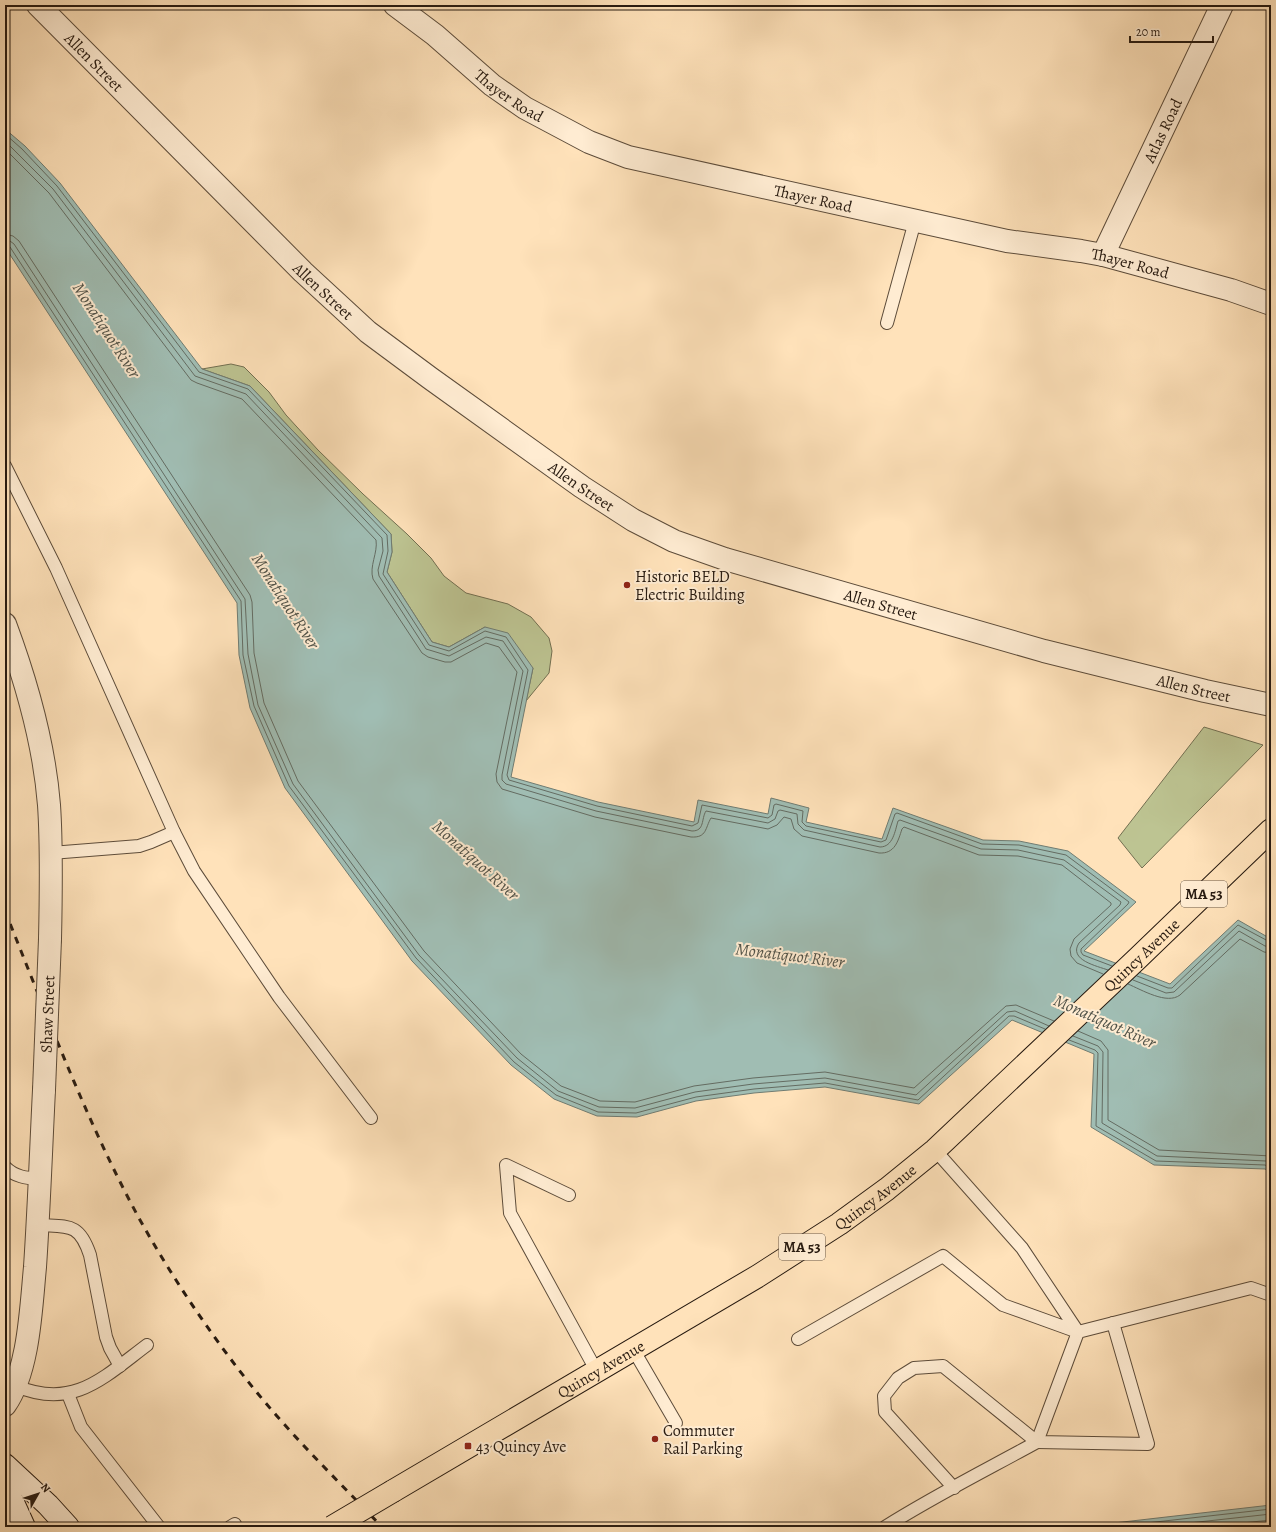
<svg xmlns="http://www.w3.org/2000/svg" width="1276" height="1532" viewBox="0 0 1276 1532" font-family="Alegreya,serif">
<rect width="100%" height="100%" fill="#ffe2ba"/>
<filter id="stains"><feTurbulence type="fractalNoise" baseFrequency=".005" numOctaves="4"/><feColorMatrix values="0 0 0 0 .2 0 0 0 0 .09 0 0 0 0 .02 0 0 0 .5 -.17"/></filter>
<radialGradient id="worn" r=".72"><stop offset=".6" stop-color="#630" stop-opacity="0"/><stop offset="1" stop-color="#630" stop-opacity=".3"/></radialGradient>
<g fill="#bdc492" stroke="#726f51">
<path d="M 231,364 L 244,367 L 269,392 L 286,415 L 318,450 L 363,494 L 407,534 L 431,558 L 444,576 L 466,593 L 508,604 L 531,617 L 549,638 L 552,651 L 549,673 L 526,701 L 533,668 L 485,627 L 449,647 L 432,642 L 387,572 L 392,552 L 391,534 L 250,386 L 202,369 Z"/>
<path d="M 1204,727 L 1263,745 L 1142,868 L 1118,838 Z"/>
</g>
<g fill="#a0bdb3" stroke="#707c72">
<path d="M 5,129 L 25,146 L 60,183 L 202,369 L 250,386 L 391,534 L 392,552 L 387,572 L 432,642 L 449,647 L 485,627 L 508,633 L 533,668 L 511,777 L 598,802 L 694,822 L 698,800 L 768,814 L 771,798 L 809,808 L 806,822 L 882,839 L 893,808 L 983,840 L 1019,841 L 1068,851 L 1136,902 L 1084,951 L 1170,984 L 1238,920 L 1271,939 L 1271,1172 L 1265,1169 L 1154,1165 L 1091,1127 L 1094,1054 L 1012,1020 L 919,1104 L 825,1087 L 754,1093 L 696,1101 L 637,1117 L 597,1116 L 554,1099 L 511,1065 L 412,961 L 285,788 L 250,708 L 239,655 L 237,603 L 5,247 Z"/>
<path d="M 1271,1505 L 1271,1527 L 1079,1527 Z"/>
</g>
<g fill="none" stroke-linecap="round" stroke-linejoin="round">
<g stroke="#646c62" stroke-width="1">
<path d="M 5,134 L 22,149 L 57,186 L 199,372 L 248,389 L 387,535 L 388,551 L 383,574 L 429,645 L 449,651 L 485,631 L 506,637 L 528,670 L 507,775 L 509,780 L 597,806 L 692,826 L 698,823 L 702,805 L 768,818 L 772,815 L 774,805 L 776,804 L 803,811 L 802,822 L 806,826 L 881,842 L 886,840 L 895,814 L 897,813 L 982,844 L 1019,845 L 1066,855 L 1129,902 L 1128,904 L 1081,949 L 1081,952 L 1083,955 L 1112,966"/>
<path d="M 5,141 L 53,189 L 195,376 L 246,394 L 382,538 L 383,551 L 378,570 L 379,576 L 426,649 L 449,656 L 486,637 L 503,641 L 523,671 L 502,775 L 502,780 L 506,784 L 596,811 L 692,831 C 705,831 701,819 706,811 L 768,823 L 775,819 L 778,811 L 780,810 L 797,814 L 798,824 L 804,830 L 880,847 C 893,847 895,831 898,821 L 900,820 L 981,849 L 1018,850 L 1064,860 L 1121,902 L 1120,905 L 1079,943 C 1068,960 1097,966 1108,970"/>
<path d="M 5,149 L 49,193 L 191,380 L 197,383 L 242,399 L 376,540 C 378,553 369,566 373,579 L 422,653 L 428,657 L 445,662 L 451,662 L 486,643 L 499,647 L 517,672 L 496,774 L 497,782 L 502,789 L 595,817 L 691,837 C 707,838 705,828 711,818 L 768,829 L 777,825 L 784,817 L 791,819 L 794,829 L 802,836 L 879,853 C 895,854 898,841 902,829 L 904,827 L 979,855 L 1018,856 L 1062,865 L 1111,903 L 1111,905 L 1074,939 L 1070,949 L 1071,956 L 1077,963 L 1103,974"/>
<path d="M 5,234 L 13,236 L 19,241 L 250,595 L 252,602 L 254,653 L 264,703 L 298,781 L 424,951 L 521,1054 L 561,1086 L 600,1101 L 635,1102 L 694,1086 L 753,1078 L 825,1072 L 914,1088 L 1006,1006 L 1016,1005 L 1054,1021"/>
<path d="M 5,240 L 10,241 L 14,244 L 245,599 L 248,654 L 258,705 L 293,784 L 419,955 L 517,1058 L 558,1091 L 599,1107 L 635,1108 L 695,1092 L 753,1084 L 825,1078 L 916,1095 L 1007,1012 L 1015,1011 L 1049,1026"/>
<path d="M 5,245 L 10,247 L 241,601 L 243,655 L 254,706 L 289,786 L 416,958 L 514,1062 L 556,1095 L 598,1112 L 636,1113 L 696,1097 L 754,1089 L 825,1083 L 918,1100 L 1009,1016 L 1014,1016 L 1045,1029"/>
<path d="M 1137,976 L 1168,988 L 1172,988 L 1238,925 L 1268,941 L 1271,942"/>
<path d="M 1133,980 L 1166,993 L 1174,992 L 1239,931 L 1265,946 L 1271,947"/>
<path d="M 1128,984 C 1142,990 1167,1005 1180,995 L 1240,939 L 1264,952 L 1271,953"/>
<path d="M 1078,1031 L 1101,1041 L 1108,1050 L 1108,1120 L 1159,1150 L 1271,1156"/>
<path d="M 1073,1036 L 1098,1046 L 1103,1052 L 1102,1123 L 1157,1156 L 1266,1161 L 1271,1162"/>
<path d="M 1069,1040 L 1095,1050 L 1098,1053 L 1096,1126 L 1156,1161 L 1265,1165 L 1271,1168"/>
<path d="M 1111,1527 L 1271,1509"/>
<path d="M 1153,1527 L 1271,1514"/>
<path d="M 1204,1527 L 1271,1520"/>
</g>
<defs>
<g id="service">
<path d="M 887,323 L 915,221"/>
<path d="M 5,466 L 56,568 L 174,832 L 194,871 L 279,997 L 371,1118"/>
<path d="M 51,853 L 139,846 L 151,842 L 174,832"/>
<path d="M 5,1167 C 15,1177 26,1178 40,1179"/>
<path d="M 569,1195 L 506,1165 L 510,1213 L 596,1370"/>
<path d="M 38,1225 C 68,1227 79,1222 90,1255 L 106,1337 L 110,1348 L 120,1366"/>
<path d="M 798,1339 L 943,1256 L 1003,1305 L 1078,1332 L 1022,1248 L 935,1150"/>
<path d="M 633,1349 L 676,1423"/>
<path d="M 16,1386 C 73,1410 103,1378 147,1345"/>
<path d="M 68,1394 L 81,1427 L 159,1527"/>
<path d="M 954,1488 L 885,1412 L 884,1396 L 898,1378 L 914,1368 L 943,1366 L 1037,1442 L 1148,1444 L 1113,1323"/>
<path d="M 230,1527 L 235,1524"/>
<path d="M 885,1527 C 934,1496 986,1470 1037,1442 L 1078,1332 L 1251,1288 L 1271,1295"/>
</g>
<g id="minor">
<path id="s1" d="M 38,5 L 303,272 L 368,332 L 430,378 L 582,487 L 633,520 L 674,541 L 725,559 L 1044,651 L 1205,691 L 1271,705"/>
<path id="s2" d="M 395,5 L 435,35 L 492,85 L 525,108 L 589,142 L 628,157 L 1007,241 L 1081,251 L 1103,255 L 1231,290 L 1271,304"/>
<path id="s3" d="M 1103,255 L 1222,5"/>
</g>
<g id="tertiary">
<path d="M 5,624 C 27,683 44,742 49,805 C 52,849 51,894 50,939"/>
<path d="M 5,1405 C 29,1371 31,1308 35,1267 C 39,1208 41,1149 44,1090"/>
</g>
<g id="secondary">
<path d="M 5,1465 L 48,1505 L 68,1527"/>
<path d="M 5,1485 L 24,1527"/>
</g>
<g id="primary">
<path id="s4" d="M 393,1491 L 758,1276 L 839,1224 L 887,1189 L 935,1150 L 1138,958 L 1271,830"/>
</g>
</defs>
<use href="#service" stroke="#5d4c3a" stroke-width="14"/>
<use href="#minor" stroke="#5d4c3a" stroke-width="24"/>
<use href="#tertiary" stroke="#5d4c3a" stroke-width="24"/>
<use href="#secondary" stroke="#271a10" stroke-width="24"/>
<use href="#primary" stroke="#271a10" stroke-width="24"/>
<use href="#service" stroke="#ffecd2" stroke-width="12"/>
<use href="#minor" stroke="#ffecd2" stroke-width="22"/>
<use href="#tertiary" stroke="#ffecd2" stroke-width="22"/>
<use href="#secondary" stroke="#ffecd2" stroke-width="22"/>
<use href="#primary" stroke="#ffe2ba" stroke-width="22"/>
<path stroke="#271a10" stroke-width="3" stroke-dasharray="7 7" stroke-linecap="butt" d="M 5,911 C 47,1015 86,1121 140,1220 C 177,1286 226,1358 276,1415 C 310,1454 347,1490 382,1527"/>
<defs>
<g id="tertiary-bridge">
<path id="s5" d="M 44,1090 L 50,939"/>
</g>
<path id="primary-bridge" d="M 332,1527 L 393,1491"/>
</defs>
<use href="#tertiary-bridge" stroke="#5d4c3a" stroke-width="24" stroke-linecap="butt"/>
<use href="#primary-bridge" stroke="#271a10" stroke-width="24" stroke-linecap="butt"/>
<use href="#tertiary-bridge" stroke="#ffecd2" stroke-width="22"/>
<use href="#primary-bridge" stroke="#ffe2ba" stroke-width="22"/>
</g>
<g fill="#8f2418" stroke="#ffecd2" stroke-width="1.5">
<circle cx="627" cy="585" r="4"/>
<circle cx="655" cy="1439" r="4"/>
<rect x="464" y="1442" width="8" height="8" rx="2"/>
</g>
<g text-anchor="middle" stroke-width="4" stroke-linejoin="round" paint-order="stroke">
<g fill="#ffecd2" stroke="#68594a" stroke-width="1">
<rect x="1181" y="881" width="46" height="26" rx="3"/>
<rect x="779" y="1234" width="46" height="26" rx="3"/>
</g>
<g font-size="15" font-weight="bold" fill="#271a10">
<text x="1204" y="899">MA 53</text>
<text x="802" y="1252">MA 53</text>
</g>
<g font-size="16" fill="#271a10" stroke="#ffecd2">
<text dy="6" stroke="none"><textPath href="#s1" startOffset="80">Allen Street</textPath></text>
<text dy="6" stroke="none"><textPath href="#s2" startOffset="146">Thayer Road</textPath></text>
<text dy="6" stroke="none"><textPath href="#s3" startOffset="138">Atlas Road</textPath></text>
<text dy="6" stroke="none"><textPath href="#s2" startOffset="470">Thayer Road</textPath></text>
<text dy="6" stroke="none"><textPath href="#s2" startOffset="794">Thayer Road</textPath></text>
<text dy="6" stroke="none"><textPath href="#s1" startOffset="404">Allen Street</textPath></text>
<text dy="6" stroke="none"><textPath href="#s1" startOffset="728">Allen Street</textPath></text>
<text dy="6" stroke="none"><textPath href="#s1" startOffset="1052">Allen Street</textPath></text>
<text dy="6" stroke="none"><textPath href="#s1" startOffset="1376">Allen Street</textPath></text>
<text dy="6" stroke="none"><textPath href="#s4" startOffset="925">Quincy Avenue</textPath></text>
<text dy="6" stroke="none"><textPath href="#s5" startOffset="76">Shaw Street</textPath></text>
<text dy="6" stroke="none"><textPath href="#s4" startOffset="565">Quincy Avenue</textPath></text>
<text dy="6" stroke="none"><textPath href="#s4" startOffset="241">Quincy Avenue</textPath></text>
</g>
<g font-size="16" fill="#271a10" stroke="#ffecd2" text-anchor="start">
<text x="635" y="582">Historic BELD<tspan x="635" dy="18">Electric Building</tspan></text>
<text x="663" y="1436">Commuter<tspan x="663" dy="18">Rail Parking</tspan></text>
<text x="476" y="1452">43 Quincy Ave</text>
</g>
<g font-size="17" font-style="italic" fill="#515349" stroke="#ffecd2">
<text transform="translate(107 330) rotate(57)" y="6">Monatiquot River</text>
<text transform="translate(286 601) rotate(57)" y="6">Monatiquot River</text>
<text transform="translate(476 860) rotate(42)" y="6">Monatiquot River</text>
<text transform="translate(790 955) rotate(7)" y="6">Monatiquot River</text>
<text transform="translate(1105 1021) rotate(24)" y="6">Monatiquot River</text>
</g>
</g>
<rect width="1276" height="1532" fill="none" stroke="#ffe2ba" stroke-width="20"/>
<rect x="6" y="6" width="1264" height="1520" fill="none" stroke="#271a10" stroke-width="2"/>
<rect x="10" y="10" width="1256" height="1512" fill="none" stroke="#271a10"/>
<g transform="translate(38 1494) rotate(51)" stroke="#ffecd2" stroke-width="3" paint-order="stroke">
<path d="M0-3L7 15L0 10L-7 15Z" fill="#271a10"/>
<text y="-6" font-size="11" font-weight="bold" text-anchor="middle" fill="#271a10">N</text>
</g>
<path d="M1130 36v6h83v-6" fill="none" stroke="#271a10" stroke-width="2"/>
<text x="1136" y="36" font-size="12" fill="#271a10" stroke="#ffecd2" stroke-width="3" paint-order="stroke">20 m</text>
<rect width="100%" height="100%" filter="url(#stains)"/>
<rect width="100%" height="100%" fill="url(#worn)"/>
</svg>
